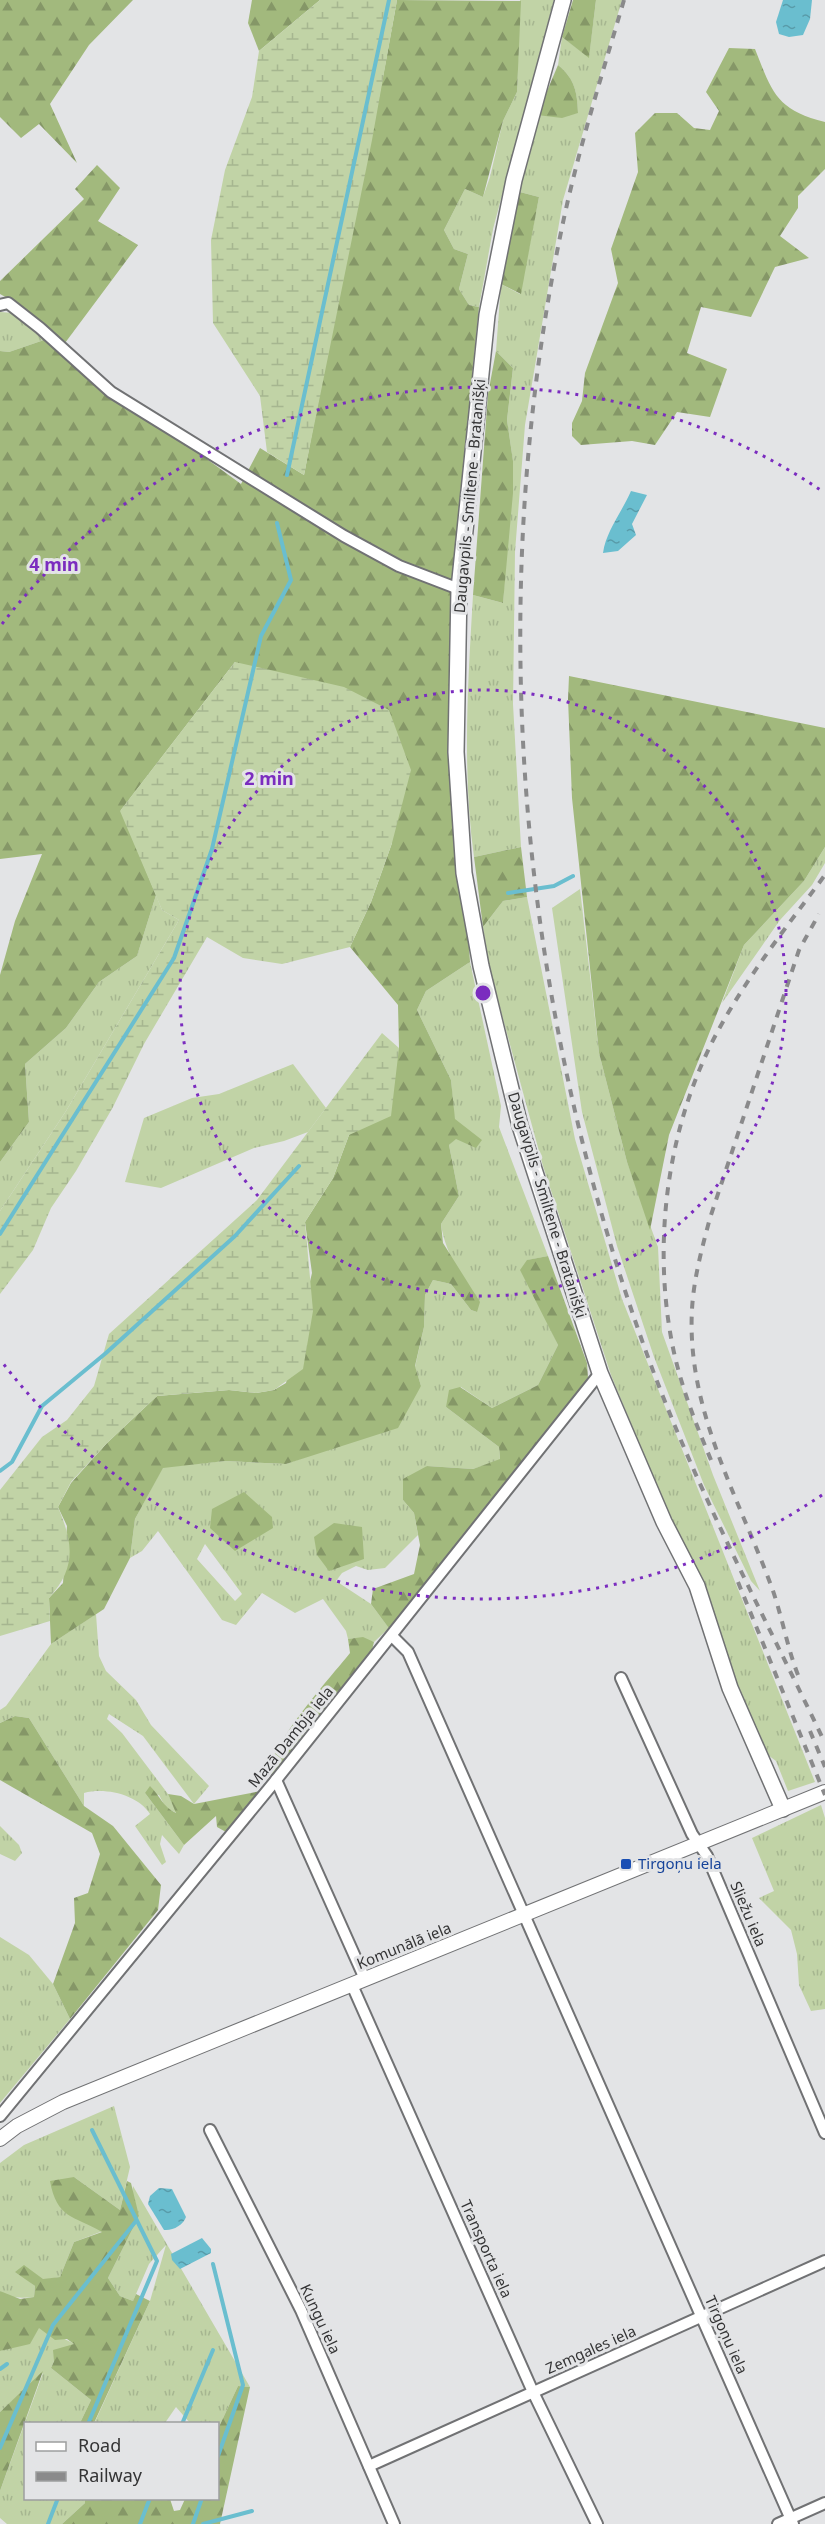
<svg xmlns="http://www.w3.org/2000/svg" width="825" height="2524" viewBox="0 0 825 2524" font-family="'Noto Sans',sans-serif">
<defs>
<pattern id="grass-tufts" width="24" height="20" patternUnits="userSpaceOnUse" patternTransform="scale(1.5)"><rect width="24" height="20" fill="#c1d3a6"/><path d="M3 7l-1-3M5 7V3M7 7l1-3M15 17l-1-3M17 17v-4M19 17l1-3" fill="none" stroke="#a6b690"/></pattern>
<pattern id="forest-firs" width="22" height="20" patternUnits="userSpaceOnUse" patternTransform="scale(1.5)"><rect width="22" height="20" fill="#a2b97d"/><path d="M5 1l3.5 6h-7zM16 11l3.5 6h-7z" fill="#859767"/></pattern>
<pattern id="wetland-marsh" width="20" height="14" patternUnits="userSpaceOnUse" patternTransform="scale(1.5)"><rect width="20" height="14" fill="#c1d3a6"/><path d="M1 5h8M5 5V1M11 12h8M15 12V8" fill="none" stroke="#a6b690"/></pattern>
<pattern id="water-ripples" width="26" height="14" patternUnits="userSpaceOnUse" patternTransform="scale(1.5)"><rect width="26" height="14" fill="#6abecf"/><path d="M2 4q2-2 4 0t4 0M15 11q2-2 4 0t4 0" fill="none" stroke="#589ba9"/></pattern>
</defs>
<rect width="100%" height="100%" fill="#e3e4e6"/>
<g fill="url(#grass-tufts)" fill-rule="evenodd">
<path d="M 520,0 L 554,0 L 493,229 L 479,307 L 469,305 L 459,289 L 468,254 L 454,249 L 444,230 L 465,189 L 483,197 L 490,177 L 503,121 L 517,92 Z"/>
<path d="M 596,0 L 622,0 L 563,200 L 525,425 L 515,552 L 513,704 L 521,847 L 474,857 C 462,771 468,681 473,595 L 503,603 L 513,461 L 507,420 L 513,368 L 496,351 L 501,284 L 520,294 L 539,197 L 516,191 L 537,115 L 578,113 C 577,92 575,79 558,65 L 562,37 L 589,57 Z"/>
<path d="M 0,312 L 13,313 L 44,340 L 9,352 L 0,351 Z"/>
<path d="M 825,847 L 825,863 L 812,885 L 780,920 L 722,1003 L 744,945 L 804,881 Z"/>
<path d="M 580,889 L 599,1053 L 627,1162 L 658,1247 L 662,1332 L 713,1475 L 760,1591 L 751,1581 L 704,1485 L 654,1357 L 617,1246 L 582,1112 L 552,908 Z"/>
<path d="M 156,895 L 162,910 L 179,920 L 66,1111 L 0,1211 L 0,1162 L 29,1122 L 25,1064 L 66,1028 L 99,982 L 137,956 Z"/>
<path d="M 527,897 L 575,1139 L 622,1299 L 815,1782 L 788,1791 L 776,1761 L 768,1755 L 730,1669 L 706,1593 L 666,1509 L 611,1375 L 543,1166 L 490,971 L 483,927 L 503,901 Z"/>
<path d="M 470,962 L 501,1106 L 499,1127 L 548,1256 L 528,1260 L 541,1309 L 558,1345 L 538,1385 L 492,1408 L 461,1387 L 446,1407 L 499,1447 L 500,1460 L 473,1469 L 427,1466 L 403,1500 L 414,1513 L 418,1535 L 385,1568 L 368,1570 L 356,1566 L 342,1573 L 336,1581 L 371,1604 L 389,1628 L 374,1642 L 359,1638 L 348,1639 L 346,1631 L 323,1599 L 295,1613 L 262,1593 L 236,1625 L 222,1620 L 158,1531 L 142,1551 L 130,1558 L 135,1519 L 163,1467 L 225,1461 L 286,1464 L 325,1450 L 421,1386 L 415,1367 L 424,1327 L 425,1295 L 433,1280 L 451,1284 L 471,1310 L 477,1312 C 466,1285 444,1251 441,1224 L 459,1196 L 449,1145 L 456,1138 L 451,1080 L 417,1010 L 426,991 ZM 205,1544 L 242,1594 L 235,1601 L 197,1559 Z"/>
<path d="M 293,1064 L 326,1108 L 308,1132 L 284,1141 L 254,1148 L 161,1188 L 125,1182 L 144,1118 L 192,1098 L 219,1094 Z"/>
<path d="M 96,1614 L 99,1656 L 106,1671 L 136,1700 L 151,1725 L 209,1786 L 194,1804 L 143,1736 L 109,1714 L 107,1719 L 122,1733 L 168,1794 L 177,1813 L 166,1808 L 159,1795 L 145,1793 L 184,1845 L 179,1854 L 162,1835 L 160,1844 L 166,1862 L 162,1865 L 135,1826 L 150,1814 C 138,1795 106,1787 84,1793 L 84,1806 L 29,1718 L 15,1716 L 0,1723 L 0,1710 L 6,1706 L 51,1644 Z"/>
<path d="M 821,1805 L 825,1818 L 825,2009 L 811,2011 L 799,1985 L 797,1954 L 791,1930 L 759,1898 L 774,1891 L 752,1838 Z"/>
<path d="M 0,1826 L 19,1845 L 22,1853 L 15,1861 L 0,1854 Z"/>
<path d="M 0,1937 L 29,1955 L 53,1984 L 70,2019 L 0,2103 Z"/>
<path d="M 114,2106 L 130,2167 L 120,2210 L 74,2177 L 103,2231 L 74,2242 L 60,2277 L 43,2280 L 16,2271 L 35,2286 L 34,2297 C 22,2298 10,2299 0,2291 L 0,2163 L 24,2145 Z"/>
<path d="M 133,2186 L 250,2387 L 238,2386 L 218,2429 L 218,2424 L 190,2423 L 176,2407 L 165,2423 L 94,2424 L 150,2301 L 166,2245 L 149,2264 L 133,2301 L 120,2296 L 108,2278 L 139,2216 L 132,2195 Z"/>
<path d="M 39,2327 L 75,2344 L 54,2361 L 51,2368 L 91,2400 L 80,2423 L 26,2424 L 26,2498 L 85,2499 L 85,2503 L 62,2524 L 7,2524 L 0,2518 L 0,2491 L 43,2373 L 0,2412 L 0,2351 L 9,2348 Z"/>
</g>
<g fill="url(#forest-firs)">
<path d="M 0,0 L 133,0 L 89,45 L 50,104 L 77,163 L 39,124 L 21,138 L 0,117 Z"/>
<path d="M 252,0 L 320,0 L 259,51 L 248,23 Z"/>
<path d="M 397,0 L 521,1 L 517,92 L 503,121 L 483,197 L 465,189 L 444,230 L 454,249 L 468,254 L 459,289 L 469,305 L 479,307 L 459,507 L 450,663 L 470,962 L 426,991 L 417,1010 L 451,1080 L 455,1119 L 482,1140 L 476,1148 L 456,1139 L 449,1145 L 459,1196 L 441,1224 L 443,1243 L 480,1302 L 477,1312 L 471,1310 L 451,1284 L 433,1280 L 425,1295 L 424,1327 L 415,1366 L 421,1386 L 398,1428 L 286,1464 L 225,1461 L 163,1468 L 135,1519 L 130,1558 L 104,1609 L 51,1644 L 49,1598 L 63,1583 L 67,1526 L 58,1507 L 71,1483 L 107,1443 L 157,1396 L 229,1390 L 256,1393 L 274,1390 L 286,1383 L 312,1273 L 305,1222 L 333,1178 L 349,1135 L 399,1048 L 398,1005 L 350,947 L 371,902 L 392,843 L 235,662 L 121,810 L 156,895 L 137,956 L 99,982 L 66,1028 L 25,1064 L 29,1122 L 0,1162 L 0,975 L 15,921 L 42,854 L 0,859 L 0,351 L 9,352 L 44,340 L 241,484 L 260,448 L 304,475 C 334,316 369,159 397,0 Z"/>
<path d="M 573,0 L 596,0 L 589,58 L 562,37 Z"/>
<path d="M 729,48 L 755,49 C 772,92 776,110 825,122 L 825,169 L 798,196 L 798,208 L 780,236 L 809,258 L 775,267 L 751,317 L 701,307 L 687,353 L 727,369 L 710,417 L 677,412 L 655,445 L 632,441 L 581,445 L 572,436 L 572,423 L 582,401 L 585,373 L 618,283 L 611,249 L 638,172 L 635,133 L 655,113 L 677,113 L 694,128 L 710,130 L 719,111 L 706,92 Z"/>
<path d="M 558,65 C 575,79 577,92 578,113 L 562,118 L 537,115 Z"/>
<path d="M 97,165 L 120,188 L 98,221 L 138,245 L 65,343 L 20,305 L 0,294 L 0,281 L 84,199 L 75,189 Z"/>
<path d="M 516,191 L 539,197 L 521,294 L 501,284 Z"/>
<path d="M 496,351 L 513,368 L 507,420 L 513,461 L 513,493 L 503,603 L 473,595 L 488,394 Z"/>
<path d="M 569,676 L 825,728 L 825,847 L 804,881 L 744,945 L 669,1135 L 650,1230 L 627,1162 L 599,1053 L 572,798 L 568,699 Z"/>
<path d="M 521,847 L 527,897 L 503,901 L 483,927 L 474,857 Z"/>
<path d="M 548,1256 L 587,1363 L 588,1378 L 391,1631 L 371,1604 L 373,1589 L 414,1574 L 420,1545 L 414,1513 L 403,1500 L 403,1479 L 427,1466 L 473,1469 L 500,1459 L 499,1447 L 446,1407 L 449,1390 L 460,1387 L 492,1408 L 538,1385 L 558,1345 L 520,1270 L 527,1260 Z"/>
<path d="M 244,1492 L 272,1517 L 273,1528 L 235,1551 L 210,1528 L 212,1509 Z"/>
<path d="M 334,1523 L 362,1527 L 364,1559 L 329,1571 L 317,1555 L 314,1537 Z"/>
<path d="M 363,1637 L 374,1642 L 372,1650 L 273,1776 L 269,1773 C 270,1744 330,1678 350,1653 L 348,1639 Z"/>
<path d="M 15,1716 L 29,1718 L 84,1806 L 113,1826 L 161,1885 L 158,1910 L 70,2019 L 53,1984 L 75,1923 L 74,1898 L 88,1893 L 100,1854 L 92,1833 L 0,1780 L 0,1723 Z"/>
<path d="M 150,1786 C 160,1796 163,1807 176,1813 L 168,1794 L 181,1796 L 194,1804 L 261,1791 L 226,1832 L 217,1827 L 216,1816 L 184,1845 L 145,1793 Z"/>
<path d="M 74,2177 L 120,2210 L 127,2181 L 131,2183 L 139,2216 L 108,2278 L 120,2296 L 133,2301 L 136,2294 L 150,2301 L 94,2423 L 80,2423 L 91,2400 L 51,2368 L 54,2361 L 53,2350 L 74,2344 L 67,2339 L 55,2340 L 39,2328 L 30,2344 L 0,2351 L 0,2291 L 20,2299 L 34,2297 L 35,2286 L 15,2272 L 24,2265 L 43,2279 L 60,2277 L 74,2242 L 102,2232 C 73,2215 57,2219 50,2181 Z"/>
<path d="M 43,2371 L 0,2491 L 0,2412 Z"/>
<path d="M 238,2386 L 250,2387 L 220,2524 L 62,2524 L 85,2503 L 85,2499 L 170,2499 L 174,2511 L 180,2510 L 185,2499 L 218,2498 L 218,2429 Z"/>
</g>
<g fill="url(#wetland-marsh)">
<path d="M 320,0 L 397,0 L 372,140 L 304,475 L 267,452 L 260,396 L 213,323 L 211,240 L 225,170 L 252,97 L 259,51 Z"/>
<path d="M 235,662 L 344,687 L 389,710 L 411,770 L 392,843 L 371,902 L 350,947 L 282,964 L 243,958 L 207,937 L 144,1044 L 113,1107 L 76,1171 L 51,1208 L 33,1250 L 0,1294 L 0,1211 L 66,1111 L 179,920 L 162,910 L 120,811 Z"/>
<path d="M 382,1033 L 399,1048 L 391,1116 L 349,1135 L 333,1178 L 305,1222 L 313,1311 L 303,1369 L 274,1390 L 256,1393 L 229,1390 L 157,1396 L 107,1443 L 71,1482 L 58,1507 C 73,1543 77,1567 49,1598 L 50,1621 L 0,1636 L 0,1490 L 42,1437 L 67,1420 L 94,1386 L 109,1334 L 257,1200 Z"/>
</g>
<g fill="url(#water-ripples)">
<path d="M 783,0 L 812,0 L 810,19 L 803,35 L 789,37 L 779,34 L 776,22 Z"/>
<path d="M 631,491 L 647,495 L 632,524 L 636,535 L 618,551 L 603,553 C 606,531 622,512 631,491 Z"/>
<path d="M 159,2188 L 172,2189 L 186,2217 C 183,2225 173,2231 164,2230 L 148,2204 L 150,2196 Z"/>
<path d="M 202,2238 L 211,2249 L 211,2253 L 180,2269 L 172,2260 L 171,2254 Z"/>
</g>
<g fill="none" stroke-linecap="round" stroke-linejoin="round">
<g stroke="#6abecf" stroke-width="4">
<path d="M 287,475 L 389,0"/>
<path d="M 508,893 L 554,886 L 573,876"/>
<path d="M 0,1234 L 174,958 L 212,849 L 261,636 L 291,580 L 277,523"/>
<path d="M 0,1471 L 12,1462 L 42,1406 L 106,1353 L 235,1236 L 299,1166"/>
<path d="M 213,2264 L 243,2385 L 218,2456"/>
<path d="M 0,2369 L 7,2364"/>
<path d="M 88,2424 L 157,2261 L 92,2130"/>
<path d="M 182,2424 L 213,2350"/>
<path d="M 0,2448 L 53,2325 L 136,2221"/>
<path d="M 48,2524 L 58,2498"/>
<path d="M 140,2524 L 150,2498"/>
<path d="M 193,2524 L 202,2498"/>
<path d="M 203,2524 L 252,2511"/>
</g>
<defs>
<g id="minor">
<path d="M 0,305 L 8,303 L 40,328 L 111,392 L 344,536 L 399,566 L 459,589"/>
<path d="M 392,1636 L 408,1652 L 793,2524"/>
<path d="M 621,1678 L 692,1834 L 707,1856 L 825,2133"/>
<path d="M 276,1780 L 365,1979"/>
<path d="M 352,1985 L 533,2392 L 597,2524"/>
<path d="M 0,2116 L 276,1780 L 600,1373"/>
<path d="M 210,2130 L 301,2310 L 394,2524"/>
<path d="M 369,2466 L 825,2261"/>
<path d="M 778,2524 L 825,2503"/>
</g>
<path id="tertiary" d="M 0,2139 L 17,2126 L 63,2102 L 825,1792"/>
<path id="secondary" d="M 563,0 L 514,180 L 487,315 L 459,589 L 456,752 L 464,873 L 481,966 L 520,1126 L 600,1373 L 664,1522 L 697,1586 L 730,1688 L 783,1809"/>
</defs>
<use href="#minor" stroke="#717274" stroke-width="14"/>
<use href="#tertiary" stroke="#717274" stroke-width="16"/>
<use href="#secondary" stroke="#717274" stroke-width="18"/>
<use href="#minor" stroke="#fff" stroke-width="10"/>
<use href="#tertiary" stroke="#fff" stroke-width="14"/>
<use href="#secondary" stroke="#fff" stroke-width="15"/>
<g stroke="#8a8a8b" stroke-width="4" stroke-dasharray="8 8" stroke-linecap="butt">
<path d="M 624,0 C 601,78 576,157 560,237 C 485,605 518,994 644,1346 C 693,1484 762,1611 825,1743"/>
<path d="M 711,1460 C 695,1422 680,1384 672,1343 C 652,1239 668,1122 719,1029 C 749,974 788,925 825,875"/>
<path d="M 738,1582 L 825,1795"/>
<path d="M 798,1675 C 787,1647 782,1616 772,1588 C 737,1493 682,1402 693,1297 C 696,1270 703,1244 710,1218 L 799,950 L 819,914"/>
<path d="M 810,1731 L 825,1767"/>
</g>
</g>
<g fill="none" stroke="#7b2cbf" stroke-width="3" stroke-dasharray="3 6">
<circle cx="483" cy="993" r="303"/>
<path d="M822 1495A606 606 0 0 1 2 1362M2 624A606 606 0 0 1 822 491"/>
</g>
<rect fill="#1a4fb4" stroke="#e3e4e6" stroke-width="2" x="620" y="1858" width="12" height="12" rx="3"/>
<g text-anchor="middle" stroke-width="6" stroke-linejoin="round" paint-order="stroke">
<g font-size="15" fill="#343435" stroke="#e3e4e6">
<text transform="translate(470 496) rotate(-85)" y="5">Daugavpils - Smiltene - Bratanišķi</text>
<text transform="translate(547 1205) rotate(73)" y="5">Daugavpils - Smiltene - Bratanišķi</text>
<text transform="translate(291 1737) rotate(-51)" y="5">Mazā Dambja iela</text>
<text transform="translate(748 1914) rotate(67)" y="5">Sliežu iela</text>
<text transform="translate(404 1946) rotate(-22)" y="5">Komunālā iela</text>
<text transform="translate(486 2249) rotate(66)" y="5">Transporta iela</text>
<text transform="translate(320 2319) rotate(65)" y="5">Kungu iela</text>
<text transform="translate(726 2335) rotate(66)" y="5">Tirgoņu iela</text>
<text transform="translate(591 2350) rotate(-24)" y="5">Zemgales iela</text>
</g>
<g font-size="15" fill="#164399" stroke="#e3e4e6" text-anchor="start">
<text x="638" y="1869">Tirgoņu iela</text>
</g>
</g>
<circle cx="483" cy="993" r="9" fill="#7b2cbf" stroke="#e3e4e6" stroke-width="3"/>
<g font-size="18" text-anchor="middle" font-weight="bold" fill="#7b2cbf" stroke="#e3e4e6" stroke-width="6" stroke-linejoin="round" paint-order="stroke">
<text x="54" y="571">4 min</text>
<text x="269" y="785">2 min</text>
</g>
<rect x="24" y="2422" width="195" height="78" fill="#e3e4e6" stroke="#9d9e9f" stroke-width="1.5"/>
<rect x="36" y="2442" width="30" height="9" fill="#ffffff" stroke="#9d9e9f" stroke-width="1.5"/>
<text x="78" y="2452" font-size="18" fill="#343435">Road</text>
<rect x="36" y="2472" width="30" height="9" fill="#8a8a8b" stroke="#9d9e9f" stroke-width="1.5"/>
<text x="78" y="2482" font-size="18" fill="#343435">Railway</text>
</svg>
